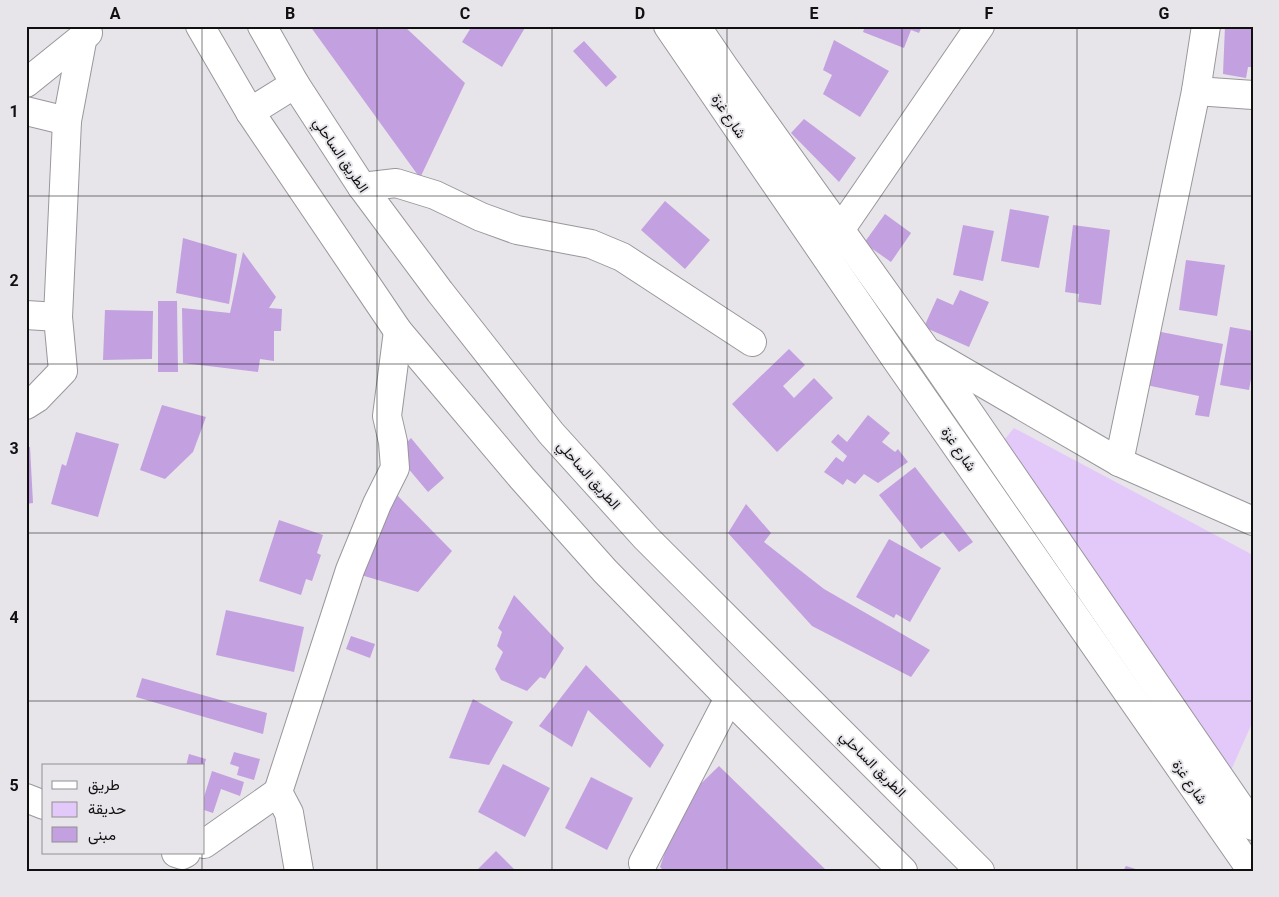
<svg xmlns="http://www.w3.org/2000/svg" width="1279" height="897" viewBox="0 0 1279 897" font-family="Roboto,Vazirmatn,sans-serif">
<rect width="100%" height="100%" fill="#e7e5e9"/>
<path fill="#e3c9f9" d="M 1014,428 L 1253,555 L 1253,721 L 1228,777 L 999,446 Z"/>
<g fill="#c3a0df">
<path d="M 310,26 L 404,26 L 465,83 L 420,178 Z"/>
<path d="M 472,26 L 526,26 L 502,67 L 462,42 Z"/>
<path d="M 865,26 L 922,26 L 919,33 L 911,30 L 904,48 L 863,32 Z"/>
<path d="M 1225,26 L 1253,26 L 1253,67 L 1248,67 L 1246,78 L 1223,74 Z"/>
<path d="M 834,40 L 889,71 L 860,117 L 823,94 L 832,75 L 823,70 Z"/>
<path d="M 584,41 L 617,77 L 606,87 L 573,51 Z"/>
<path d="M 804,119 L 856,158 L 839,182 L 791,133 Z"/>
<path d="M 665,201 L 710,240 L 685,269 L 641,230 Z"/>
<path d="M 1010,209 L 1049,216 L 1039,268 L 1001,261 Z"/>
<path d="M 885,214 L 911,233 L 891,262 L 864,243 Z"/>
<path d="M 963,225 L 994,231 L 983,281 L 953,275 Z"/>
<path d="M 1073,225 L 1110,230 L 1101,305 L 1078,302 L 1079,294 L 1065,292 Z"/>
<path d="M 183,238 L 237,254 L 229,304 L 176,293 Z"/>
<path d="M 243,252 L 276,297 L 269,308 L 282,309 L 281,331 L 274,331 L 274,361 L 260,359 L 258,372 L 183,363 L 182,308 L 230,313 Z"/>
<path d="M 1186,260 L 1225,265 L 1217,316 L 1179,310 Z"/>
<path d="M 960,290 L 989,302 L 969,347 L 924,327 L 937,298 L 953,305 Z"/>
<path d="M 158,301 L 177,301 L 178,372 L 158,372 Z"/>
<path d="M 105,310 L 153,311 L 152,359 L 103,360 Z"/>
<path d="M 1230,327 L 1253,331 L 1253,379 L 1251,379 L 1249,390 L 1220,385 Z"/>
<path d="M 1156,331 L 1223,344 L 1209,417 L 1195,415 L 1199,396 L 1146,385 Z"/>
<path d="M 789,349 L 805,365 L 783,386 L 794,398 L 814,378 L 833,398 L 777,452 L 732,404 Z"/>
<path d="M 162,405 L 206,417 L 193,452 L 165,479 L 140,470 Z"/>
<path d="M 868,415 L 890,433 L 882,442 L 895,452 L 898,449 L 908,462 L 878,483 L 864,474 L 855,484 L 847,479 L 843,485 L 824,472 L 836,457 L 843,462 L 847,456 L 831,442 L 838,434 L 847,442 Z"/>
<path d="M 76,432 L 119,444 L 98,517 L 51,504 L 62,464 L 66,466 Z"/>
<path d="M 411,438 L 444,478 L 428,492 L 396,454 Z"/>
<path d="M 26,447 L 30,447 L 33,503 L 26,504 Z"/>
<path d="M 915,467 L 973,542 L 959,552 L 943,532 L 921,549 L 879,495 Z"/>
<path d="M 395,493 L 452,551 L 418,592 L 361,575 Z"/>
<path d="M 746,504 L 771,533 L 764,542 L 824,589 L 930,650 L 911,677 L 812,626 L 728,533 Z"/>
<path d="M 279,520 L 323,535 L 317,553 L 321,555 L 312,581 L 306,579 L 301,595 L 259,581 Z"/>
<path d="M 889,539 L 941,568 L 910,622 L 896,614 L 894,618 L 856,597 Z"/>
<path d="M 514,595 L 564,648 L 545,679 L 540,677 L 527,691 L 501,680 L 495,669 L 503,652 L 497,646 L 502,632 L 498,628 Z"/>
<path d="M 226,610 L 304,627 L 294,672 L 216,655 Z"/>
<path d="M 351,636 L 375,644 L 370,658 L 346,649 Z"/>
<path d="M 586,665 L 664,745 L 650,768 L 588,710 L 572,747 L 539,726 Z"/>
<path d="M 142,678 L 267,713 L 263,734 L 136,697 Z"/>
<path d="M 473,699 L 513,722 L 489,765 L 449,758 Z"/>
<path d="M 234,752 L 260,759 L 254,780 L 237,775 L 239,767 L 230,764 Z"/>
<path d="M 189,754 L 206,759 L 204,766 L 186,766 Z"/>
<path d="M 503,764 L 550,788 L 525,837 L 478,812 Z"/>
<path d="M 719,766 L 827,871 L 664,871 L 660,867 L 682,802 Z"/>
<path d="M 212,771 L 244,782 L 240,796 L 221,789 L 213,813 L 204,810 L 204,797 Z"/>
<path d="M 591,777 L 633,798 L 607,850 L 565,828 Z"/>
<path d="M 496,851 L 516,871 L 476,871 Z"/>
<path d="M 1126,866 L 1139,870 L 1139,871 L 1123,871 Z"/>
</g>
<g fill="none" stroke-linecap="round" stroke-linejoin="round">
<defs>
<g id="minor">
<path d="M 668,26 L 891,352 L 1252,871"/>
<path d="M 696,26 L 724,67 L 926,350 L 1253,826"/>
<path d="M 26,83 L 88,33"/>
<path d="M 1196,91 L 1253,95"/>
<path d="M 26,111 L 67,121"/>
<path d="M 362,187 L 396,183 L 435,195 L 481,217 L 517,230 L 591,244 L 622,257 L 752,342"/>
<path d="M 840,230 L 980,26"/>
<path d="M 26,315 L 58,317"/>
<path d="M 933,354 L 1119,462 L 1253,521"/>
<path d="M 26,405 L 37,398 L 63,371 L 58,317 L 67,121 L 83,36"/>
<path d="M 1119,462 L 1196,91 L 1206,26"/>
<path d="M 26,798 L 44,805"/>
<path d="M 204,844 L 278,792"/>
<path d="M 176,853 L 182,855 L 186,853"/>
<path d="M 643,863 L 729,698"/>
<path d="M 299,871 L 289,813 L 278,792 L 350,570 L 377,504 L 395,468 L 393,442 L 387,416 L 398,331"/>
</g>
<g id="highway">
<path d="M 200,26 L 250,112 L 398,331 L 522,478 L 605,571 L 729,698 L 903,871"/>
<path d="M 262,26 L 295,84 L 362,187 L 440,292 L 551,433 L 646,538 L 980,871"/>
<path d="M 250,112 L 295,84"/>
</g>
</defs>
<use href="#minor" stroke="#99979b" stroke-width="30"/>
<use href="#highway" stroke="#99979b" stroke-width="30"/>
<use href="#minor" stroke="#fff" stroke-width="28"/>
<use href="#highway" stroke="#fff" stroke-width="28"/>
</g>
<path fill="none" stroke="#111011" stroke-width="1" stroke-opacity="0.55" d="M 202,26 L 202,766M 377,26 L 377,871M 552,26 L 552,871M 727,26 L 727,871M 902,26 L 902,871M 1077,26 L 1077,871M 26,196 L 1253,196M 26,364 L 1253,364M 26,533 L 1253,533M 26,701 L 1253,701M 202,853 L 202,871"/>
<g text-anchor="middle" stroke-width="4" stroke-linejoin="round" paint-order="stroke">
<g font-size="14" fill="#111011" stroke="#e7e5e9">
<text transform="translate(729 116) rotate(56)" y="5">شارع غزة</text>
<text transform="translate(341 155) rotate(56)" y="5">الطريق الساحلي</text>
<text transform="translate(959 449) rotate(55)" y="5">شارع غزة</text>
<text transform="translate(589 475) rotate(48)" y="5">الطريق الساحلي</text>
<text transform="translate(873 764) rotate(45)" y="5">الطريق الساحلي</text>
<text transform="translate(1190 782) rotate(55)" y="5">شارع غزة</text>
</g>
</g>
<rect width="1279" height="897" fill="none" stroke="#e7e5e9" stroke-width="55"/>
<rect x="42" y="764" width="162" height="90" fill="#e7e5e9" stroke="#919093"/>
<rect x="52" y="781" width="25" height="8" fill="#ffffff" stroke="#919093"/>
<text x="88" y="790" font-size="15" fill="#111011">طريق</text>
<rect x="52" y="802" width="25" height="15" fill="#e3c9f9" stroke="#919093"/>
<text x="88" y="814" font-size="15" fill="#111011">حديقة</text>
<rect x="52" y="827" width="25" height="15" fill="#c3a0df" stroke="#919093"/>
<text x="88" y="840" font-size="15" fill="#111011">مبنى</text>
<rect x="28" y="28" width="1224" height="842" fill="none" stroke="#111011" stroke-width="2"/>
<g font-size="16" text-anchor="middle" font-weight="bold" fill="#111011">
<text x="115" y="19">A</text>
<text x="290" y="19">B</text>
<text x="465" y="19">C</text>
<text x="640" y="19">D</text>
<text x="814" y="19">E</text>
<text x="989" y="19">F</text>
<text x="1164" y="19">G</text>
<text x="14" y="117">1</text>
<text x="14" y="286">2</text>
<text x="14" y="454">3</text>
<text x="14" y="623">4</text>
<text x="14" y="791">5</text>
</g>
</svg>
